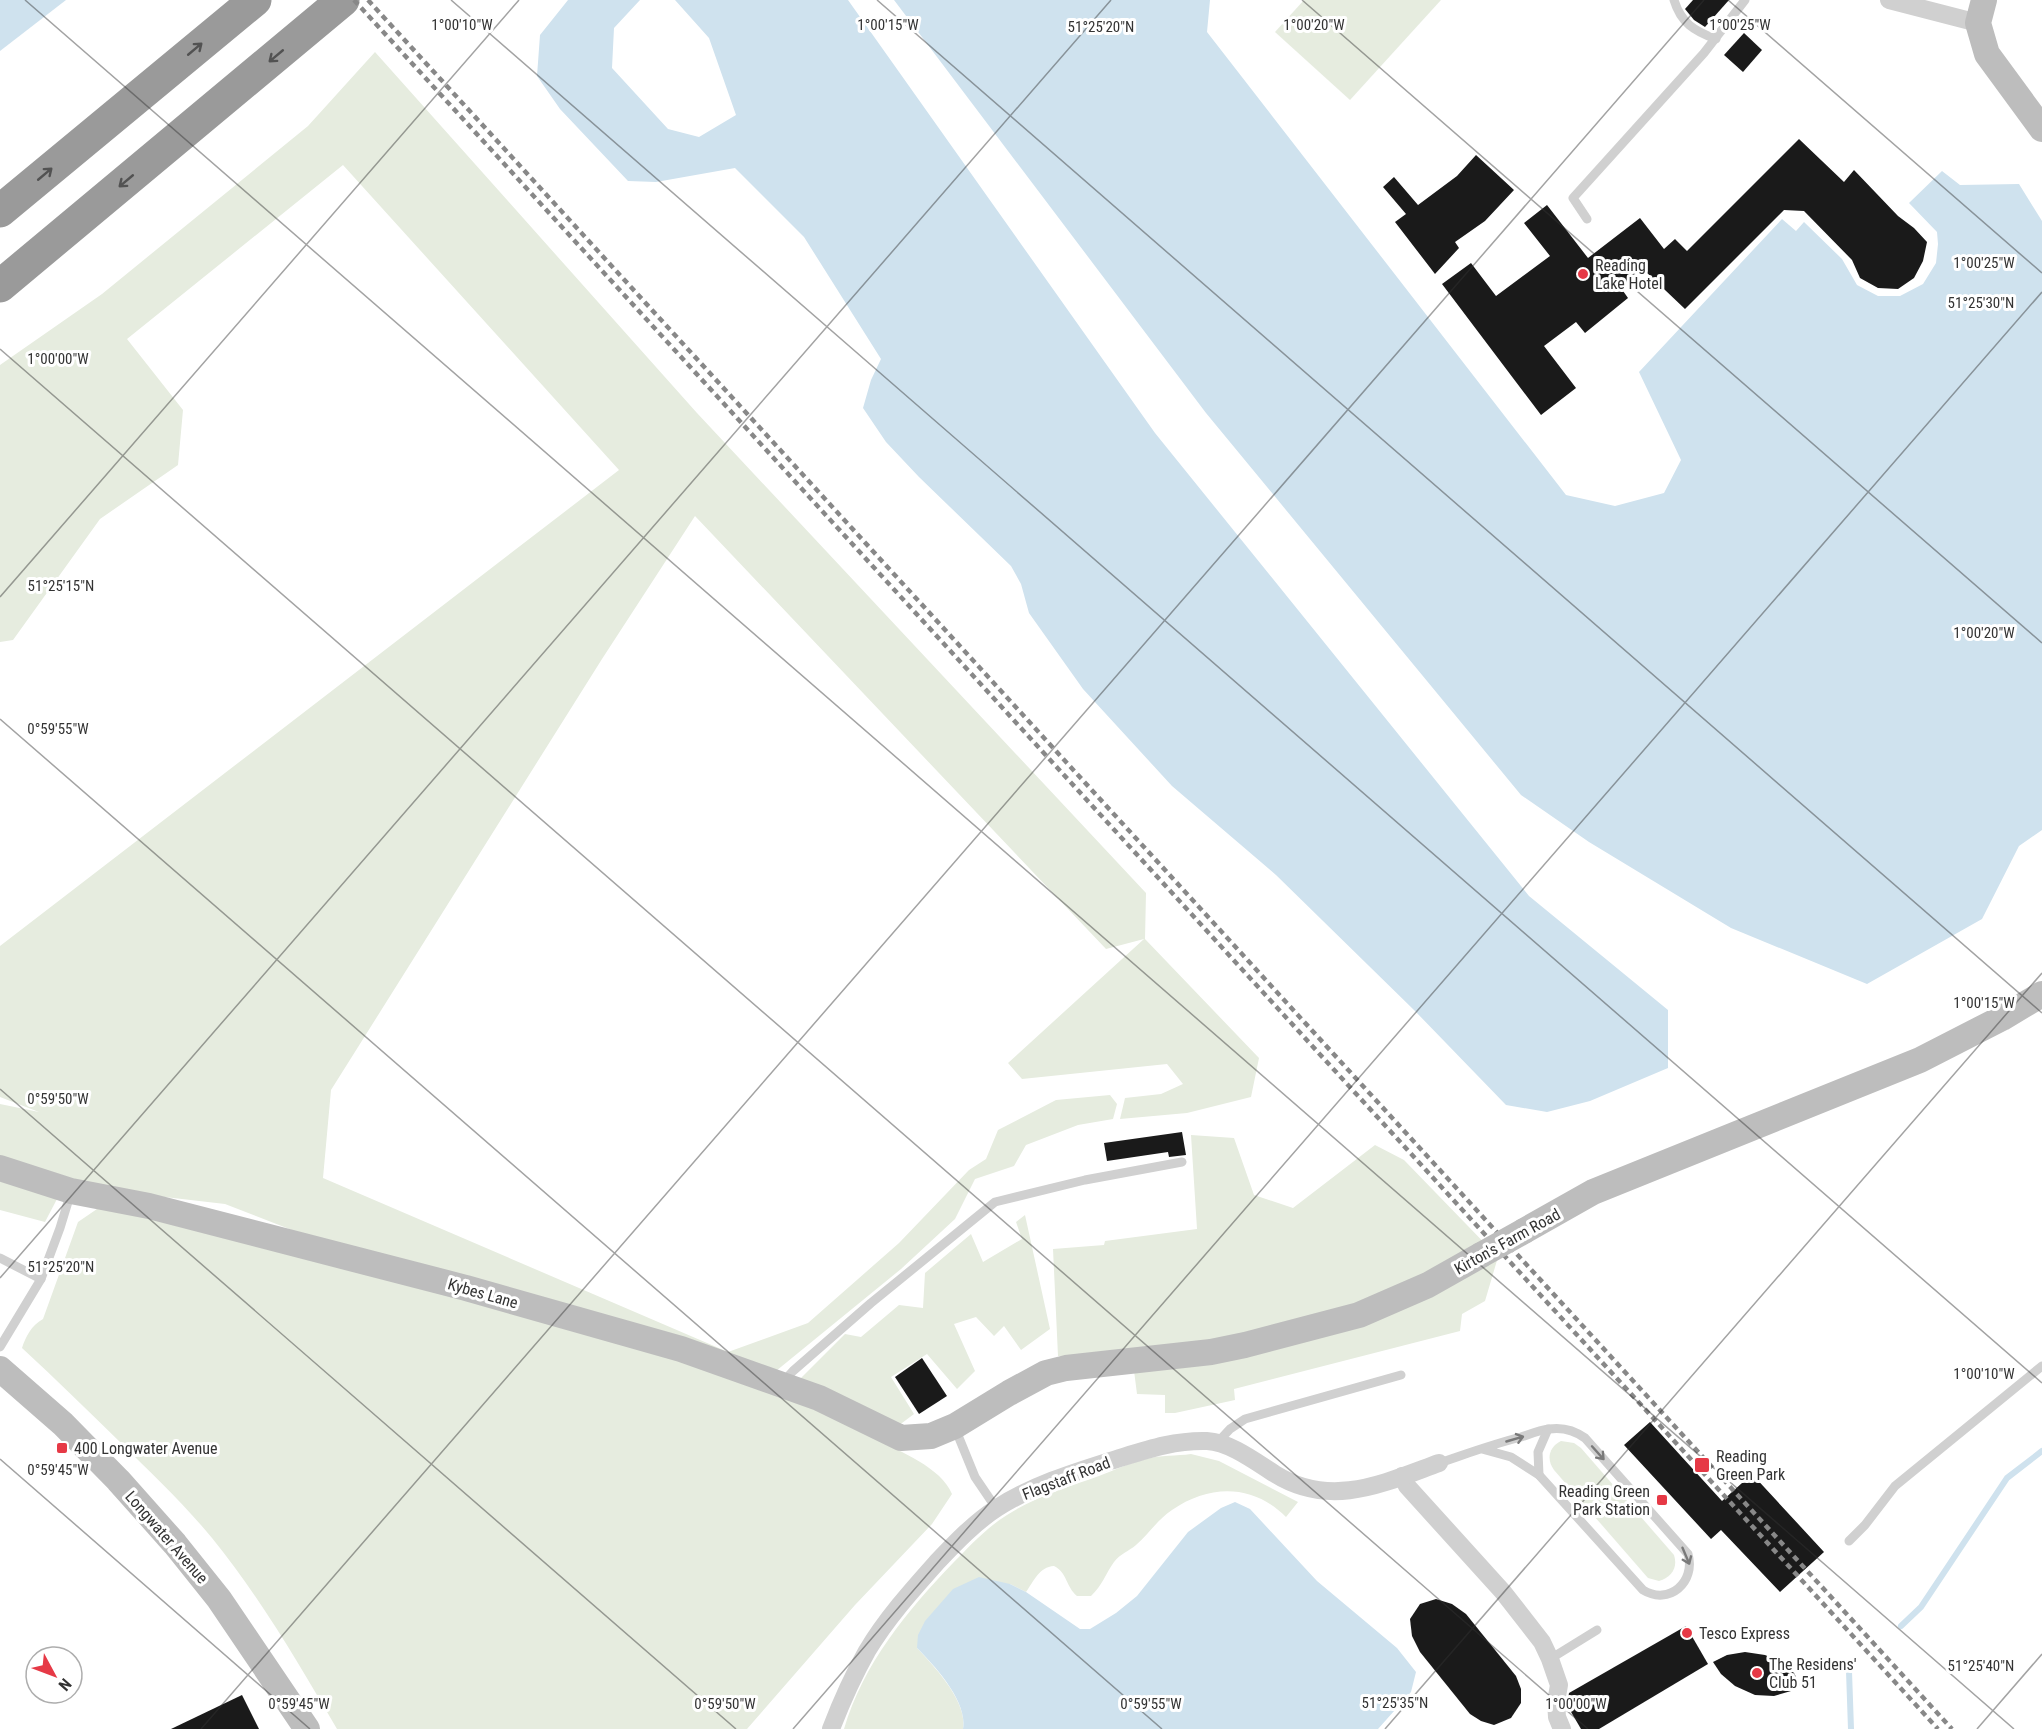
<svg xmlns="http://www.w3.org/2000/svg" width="2042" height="1729" viewBox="0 0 2042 1729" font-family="'Roboto Condensed',sans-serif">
<rect width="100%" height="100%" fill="#fff"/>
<g fill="#e6ecdf">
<path d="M 1304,0 L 1441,0 L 1350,100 L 1275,32 Z"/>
<path d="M 375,52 L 697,413 L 1146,893 L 1145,939 L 1259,1058 L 1251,1097 L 1187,1113 L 1120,1119 L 1125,1098 L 1161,1094 L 1183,1084 L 1167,1064 L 1022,1079 L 1008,1063 L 1144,939 L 1106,949 L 695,516 L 602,659 L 331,1090 L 323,1178 L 728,1352 L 808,1323 L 899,1243 L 969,1170 L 986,1159 L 998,1130 L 1056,1100 L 1110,1095 L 1117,1104 L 1113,1119 L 1078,1125 L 1026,1145 L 1014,1166 L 975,1179 L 955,1219 L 901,1269 L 776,1371 L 798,1381 L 845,1334 L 861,1337 L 899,1305 L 923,1308 L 925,1273 L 971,1234 L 983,1262 L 1022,1239 L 1016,1222 L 1025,1215 L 1050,1329 L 1021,1350 L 1004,1326 L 994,1336 L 976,1317 L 954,1324 L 975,1371 L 957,1389 L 927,1354 L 891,1377 L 914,1414 L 894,1429 L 876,1439 C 900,1452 941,1467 952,1494 L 932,1524 L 855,1605 L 747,1729 L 337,1729 C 299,1664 260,1597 212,1538 C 184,1504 152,1474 121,1443 C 88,1411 56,1379 22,1348 C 26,1336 31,1326 43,1319 L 78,1222 L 97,1209 L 120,1207 L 297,1232 L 225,1204 L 113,1191 L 0,1157 L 0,1104 L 39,1112 L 0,1097 L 0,946 L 619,470 L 343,165 L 127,339 L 183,410 L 178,465 L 100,519 L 13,640 L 0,642 L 0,365 L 102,294 L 308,126 Z"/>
<path d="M 1191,1135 L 1234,1138 L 1254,1195 L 1293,1208 L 1375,1145 L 1404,1160 L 1498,1257 L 1485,1301 L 1462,1314 L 1460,1331 L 1234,1389 L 1235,1400 L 1175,1413 L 1165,1413 L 1165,1395 L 1137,1394 L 1132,1355 L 1058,1356 L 1053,1249 L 1104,1245 L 1105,1241 L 1197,1229 Z"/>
<path d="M 0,1181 L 57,1199 L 45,1222 L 0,1210 Z"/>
<path d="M 1561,1441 L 1574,1443 L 1581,1448 L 1674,1555 C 1678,1567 1672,1577 1659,1581 L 1648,1578 L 1554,1470 C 1546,1459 1549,1447 1561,1441 Z"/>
<path d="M 1191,1454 L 1219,1461 L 1298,1502 L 1286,1517 C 1253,1484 1210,1484 1172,1510 C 1158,1519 1149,1534 1136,1545 C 1129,1551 1120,1554 1114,1562 C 1106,1573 1102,1586 1091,1596 L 1077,1596 C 1066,1587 1067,1572 1054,1566 C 1039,1567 1034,1581 1026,1592 L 1010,1584 L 917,1648 C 934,1666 968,1702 963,1729 L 844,1729 C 863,1664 907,1611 953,1563 C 970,1546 986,1528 1007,1515 C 1035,1497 1068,1487 1099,1476 C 1114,1470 1130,1463 1146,1459 C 1160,1455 1177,1456 1191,1454 Z"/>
</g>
<g fill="#cfe2ee">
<path d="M 0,0 L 66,0 L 0,51 Z"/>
<path d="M 568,0 L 640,0 L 614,28 L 612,68 L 668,129 L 699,137 L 736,115 L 709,38 L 675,0 L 848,0 L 1155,433 L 1529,896 L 1668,1010 L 1668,1068 L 1590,1101 L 1547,1112 L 1506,1105 L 1415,1011 L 1276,875 L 1172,786 L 1083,689 L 1029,613 L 1021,584 L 1011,566 L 919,477 L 886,442 L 863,408 L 871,380 L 881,359 L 804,237 L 735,168 L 656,182 L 628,181 L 560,109 L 537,76 L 540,35 Z"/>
<path d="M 894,0 L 1210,0 L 1207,32 L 1566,495 L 1615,506 L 1664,493 L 1681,460 L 1639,372 L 1782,219 L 1796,231 L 1804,222 L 1842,259 L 1857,285 L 1878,296 L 1900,296 L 1923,284 L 1936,263 L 1938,244 L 1937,232 L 1909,203 L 1942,171 L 1960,185 L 2019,184 L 2042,221 L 2042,830 L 2019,846 L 1982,919 L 1867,984 L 1731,928 L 1589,842 L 1521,795 L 1206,413 Z"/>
<path d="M 1235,1502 L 1250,1509 L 1317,1581 L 1397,1648 L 1416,1672 L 1411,1692 L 1378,1729 L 963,1729 C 968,1702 935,1666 917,1648 L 918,1635 L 925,1621 L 953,1589 L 979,1577 L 1010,1584 L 1026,1592 L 1080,1629 L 1090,1629 L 1116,1613 L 1137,1596 L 1188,1532 L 1221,1508 Z"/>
</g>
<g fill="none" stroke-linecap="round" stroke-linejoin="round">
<g stroke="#cfe2ee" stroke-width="6">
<path d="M 1901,1626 L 1921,1607 L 2007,1478 L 2042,1451"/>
<path d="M 1849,1671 L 1851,1729"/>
</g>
</g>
<g fill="#1a1a1a">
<path d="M 1693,0 L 1729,0 L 1705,27 L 1694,20 L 1685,9 Z"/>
<path d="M 1744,33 L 1762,50 L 1743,72 L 1724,55 Z"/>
<path d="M 1799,139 L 1844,182 L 1854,170 L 1898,216 L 1914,228 L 1927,242 L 1923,261 L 1914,278 L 1898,289 L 1878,288 L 1860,278 L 1852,260 L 1804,211 L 1784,210 L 1685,309 L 1645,271 L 1621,288 L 1628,298 L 1585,333 L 1576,322 L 1544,346 L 1576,388 L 1541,415 L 1442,284 L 1471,263 L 1496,296 L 1550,256 L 1524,223 L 1547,205 L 1588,258 L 1640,218 L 1664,249 L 1675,239 L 1687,251 Z"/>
<path d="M 1476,155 L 1514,190 L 1485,221 L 1455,242 L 1459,248 L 1435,274 L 1395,222 L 1406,214 L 1383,187 L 1394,177 L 1418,205 L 1457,176 Z"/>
<path d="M 1182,1132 L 1186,1155 L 1169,1157 L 1168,1152 L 1107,1161 L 1104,1143 Z"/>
<path d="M 922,1358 L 947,1396 L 919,1414 L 895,1377 Z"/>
<path d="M 1650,1422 L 1722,1501 L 1752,1474 L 1824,1552 L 1780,1592 L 1721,1530 L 1711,1539 L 1624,1445 Z"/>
<path d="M 1436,1599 L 1452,1604 L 1466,1614 L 1516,1676 L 1521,1689 L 1521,1703 L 1511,1718 L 1494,1725 L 1481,1721 L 1470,1714 L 1420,1652 L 1412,1636 L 1410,1619 L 1420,1604 Z"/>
<path d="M 1686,1626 L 1708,1664 L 1599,1729 L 1581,1729 L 1567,1705 L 1569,1693 Z"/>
<path d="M 1745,1652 L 1765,1655 L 1781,1662 L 1794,1673 L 1800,1685 L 1791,1691 L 1774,1696 L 1755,1695 L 1735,1686 L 1721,1674 L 1713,1662 L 1727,1655 Z"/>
<path d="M 242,1695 L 259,1729 L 171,1729 Z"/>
</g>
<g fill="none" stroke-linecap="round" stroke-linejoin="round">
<g stroke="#d0d0d0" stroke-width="9">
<path d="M 1674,0 C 1681,23 1694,31 1716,39"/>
<path d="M 1587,219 L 1573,198 L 1704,53 L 1745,0"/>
<path d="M 0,1258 L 41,1279"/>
<path d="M 0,1347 L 41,1279 L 60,1228 L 71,1192"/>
<path d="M 782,1383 L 793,1371 L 871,1303 L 995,1202 L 1085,1180 L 1182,1162"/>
<path d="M 955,1428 L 975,1477 L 996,1508"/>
<path d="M 1217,1443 L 1230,1429 L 1245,1419 L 1401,1375"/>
<path d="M 1439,1463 C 1466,1454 1493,1444 1521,1437 C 1530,1434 1540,1430 1549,1429 C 1562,1427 1574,1430 1585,1438 L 1688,1554 C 1696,1582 1669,1606 1643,1590 L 1539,1475 L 1511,1457 L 1482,1449"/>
<path d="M 1539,1475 L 1538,1452 L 1548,1429"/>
<path d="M 1849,1541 L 1865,1525 L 1895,1486 L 2042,1366"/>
<path d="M 1550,1659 L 1597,1630"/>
</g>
<g stroke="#d0d0d0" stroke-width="18">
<path d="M 1889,0 L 1978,23"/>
<path d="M 1402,1476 L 1407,1486 L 1503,1592 L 1542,1642 L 1550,1659 L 1559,1685 L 1556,1702 L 1557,1717 L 1562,1729"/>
<path d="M 831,1729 C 841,1703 853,1676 867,1651 C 886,1619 912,1590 937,1562 C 955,1543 975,1522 997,1508 C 1031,1486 1072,1473 1110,1461 C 1143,1451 1172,1440 1207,1441 C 1230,1442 1256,1462 1275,1474 C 1331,1509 1384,1483 1439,1463"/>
</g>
<g stroke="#bdbdbd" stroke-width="26">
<path d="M 1984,0 L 1978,23 L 1987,54 L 2042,129"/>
<path d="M 0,1168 L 71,1191 L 149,1206 L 466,1288 L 681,1349 L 819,1398 L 901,1438 L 931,1436 L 955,1426 L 1009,1393 L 1046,1373 L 1066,1368 L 1211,1352 L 1245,1345 L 1359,1315 L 1428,1285 L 1481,1255"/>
<path d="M 1524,1231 L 1593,1192 L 1920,1060 L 2002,1018 L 2042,994"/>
<path d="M 0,1369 L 63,1424 L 118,1480 L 175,1544 L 219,1599 L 307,1729"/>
</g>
<g stroke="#9a9a9a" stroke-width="33">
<path d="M 0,211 L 255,0"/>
<path d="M 0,286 L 343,0"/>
</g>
<g stroke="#888" stroke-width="4.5" stroke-dasharray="6 4.5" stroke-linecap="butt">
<path d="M 354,0 L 1938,1729"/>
<path d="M 368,0 L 1952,1729"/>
</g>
<path stroke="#bdbdbd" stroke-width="26" d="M 1481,1255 L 1524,1231"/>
</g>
<defs><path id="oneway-shaft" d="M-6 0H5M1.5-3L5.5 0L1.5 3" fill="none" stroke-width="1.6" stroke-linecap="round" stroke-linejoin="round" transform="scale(1.5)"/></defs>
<g stroke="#525252">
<use href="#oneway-shaft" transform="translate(195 49) rotate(-40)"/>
<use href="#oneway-shaft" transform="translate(276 56) rotate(140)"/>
<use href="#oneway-shaft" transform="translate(45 174) rotate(-40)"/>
<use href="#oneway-shaft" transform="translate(126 181) rotate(140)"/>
</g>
<g stroke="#7a7a7a">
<use href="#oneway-shaft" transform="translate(1515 1439) rotate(-16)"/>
<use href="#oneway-shaft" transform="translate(1598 1453) rotate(48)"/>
<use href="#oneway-shaft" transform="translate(1686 1556) rotate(67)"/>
</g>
<path fill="none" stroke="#333" stroke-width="1.5" stroke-opacity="0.45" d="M 25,0 L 2014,1729M 451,0 L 2042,1383M 877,0 L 2042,1013M 1302,0 L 2042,643M 1728,0 L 2042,273M 0,349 L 1588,1729M 0,597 L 519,0M 0,719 L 1162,1729M 0,1089 L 736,1729M 0,1278 L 1111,0M 0,1459 L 310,1729M 201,1729 L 1704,0M 793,1729 L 2042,292M 1385,1729 L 2042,973M 1977,1729 L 2042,1654"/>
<g fill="#e63946" stroke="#fff" stroke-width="2">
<circle cx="1583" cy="274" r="6"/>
<rect x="56" y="1442" width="12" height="12" rx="3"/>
<rect x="1694" y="1457" width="16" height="16" rx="3"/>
<rect x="1656" y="1494" width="12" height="12" rx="3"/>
<circle cx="1687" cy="1633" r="6"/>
<circle cx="1757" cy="1673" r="6"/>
</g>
<g text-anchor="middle" stroke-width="6" stroke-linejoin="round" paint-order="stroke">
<g font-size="16" fill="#333" stroke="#fff" text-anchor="start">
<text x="1595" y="271">Reading<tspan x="1595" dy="18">Lake Hotel</tspan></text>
<text x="74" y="1454">400 Longwater Avenue</text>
<text x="1716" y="1462">Reading<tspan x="1716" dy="18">Green Park</tspan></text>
<text x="1650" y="1497" text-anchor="end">Reading Green<tspan x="1650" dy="18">Park Station</tspan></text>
<text x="1699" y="1639">Tesco Express</text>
<text x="1769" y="1670">The Residens'<tspan x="1769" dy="18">Club 51</tspan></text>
</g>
<g font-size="16" fill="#333" stroke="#fff">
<text transform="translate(1507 1241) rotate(-29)" y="6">Kirton's Farm Road</text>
<text transform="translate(483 1293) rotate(16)" y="6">Kybes Lane</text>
<text transform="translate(1066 1478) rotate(-21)" y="6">Flagstaff Road</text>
<text transform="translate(167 1537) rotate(49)" y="6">Longwater Avenue</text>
</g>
</g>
<g font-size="15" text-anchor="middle" fill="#333" stroke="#fff" stroke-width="6" stroke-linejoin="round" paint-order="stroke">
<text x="462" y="30">1°00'10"W</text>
<text x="888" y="30">1°00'15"W</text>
<text x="1314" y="30">1°00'20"W</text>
<text x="1740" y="30">1°00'25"W</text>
<text x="1101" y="32">51°25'20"N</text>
<text x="1984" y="268">1°00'25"W</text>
<text x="1981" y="308">51°25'30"N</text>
<text x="58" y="364">1°00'00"W</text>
<text x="61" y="591">51°25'15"N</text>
<text x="1984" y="638">1°00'20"W</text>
<text x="58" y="734">0°59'55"W</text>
<text x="1984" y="1008">1°00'15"W</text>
<text x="58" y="1104">0°59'50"W</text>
<text x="61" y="1272">51°25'20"N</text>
<text x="1984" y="1379">1°00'10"W</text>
<text x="58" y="1475">0°59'45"W</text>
<text x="1981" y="1671">51°25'40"N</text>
<text x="1395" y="1708">51°25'35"N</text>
<text x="299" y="1709">0°59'45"W</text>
<text x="725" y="1709">0°59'50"W</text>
<text x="1151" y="1709">0°59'55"W</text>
<text x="1576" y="1709">1°00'00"W</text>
</g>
<g transform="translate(54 1675) rotate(131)"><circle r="28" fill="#ffffff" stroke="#adadad" stroke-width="1.5"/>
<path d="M0-4.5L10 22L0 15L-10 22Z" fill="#e63946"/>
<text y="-9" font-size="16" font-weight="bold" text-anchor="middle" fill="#333333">N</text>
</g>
</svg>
